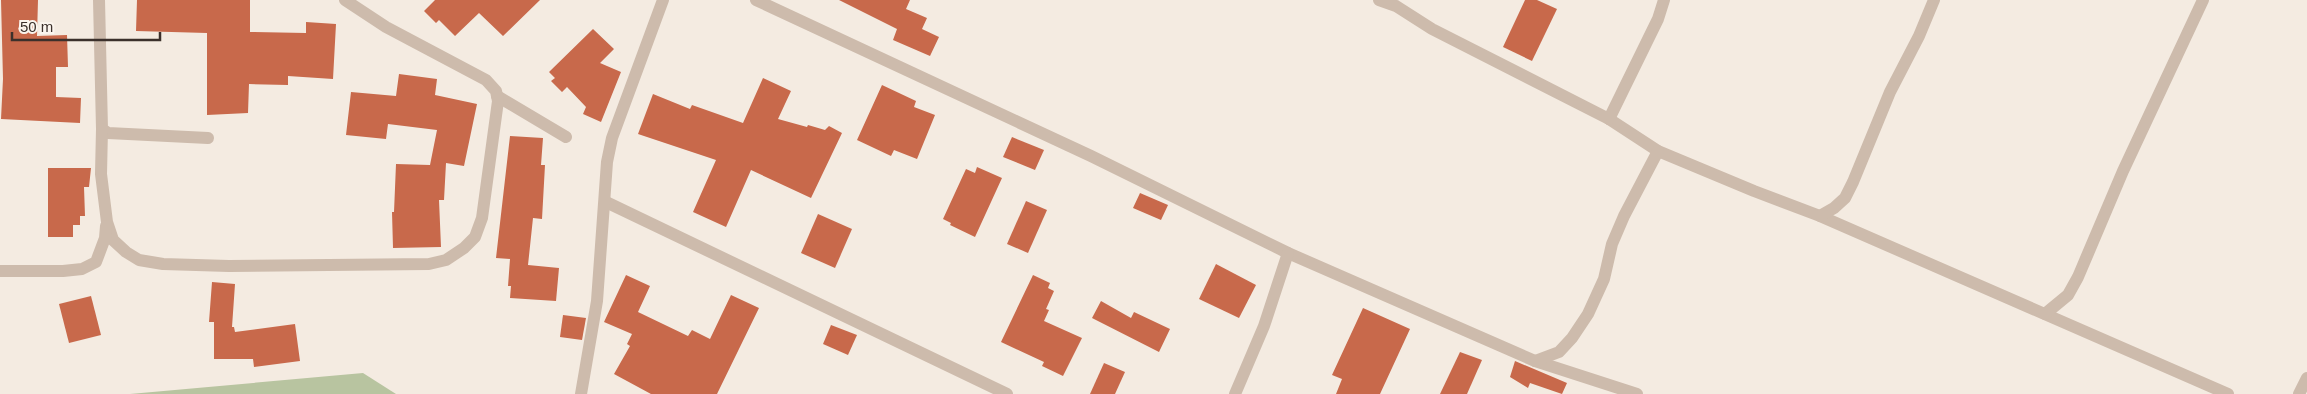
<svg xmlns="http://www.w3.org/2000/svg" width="2307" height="394" viewBox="0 0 2307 394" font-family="Helvetica,sans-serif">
<rect width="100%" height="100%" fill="#f4ebe1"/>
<path fill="#b8c4a0" d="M 363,373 L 396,394 L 130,394 Z"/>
<g fill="#c8694b">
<path d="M 1,0 L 38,0 L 37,36 L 67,35 L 68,67 L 56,67 L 56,97 L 81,98 L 80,123 L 1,119 L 3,79 Z"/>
<path d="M 137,0 L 250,0 L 250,32 L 306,33 L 306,22 L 336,24 L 333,79 L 288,76 L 288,85 L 249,84 L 248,113 L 207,115 L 207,33 L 136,31 Z"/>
<path d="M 435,0 L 540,0 L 503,36 L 479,13 L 455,36 L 439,20 L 436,23 L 424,11 Z"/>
<path d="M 839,0 L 910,0 L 906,9 L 927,18 L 922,29 L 939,37 L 930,56 L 893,40 L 897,29 Z"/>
<path d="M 1525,0 L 1537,0 L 1557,9 L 1532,61 L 1503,47 Z"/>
<path d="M 593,29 L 614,49 L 600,63 L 621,72 L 601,122 L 583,114 L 586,107 L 567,87 L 562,92 L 551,81 L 555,78 L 549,72 Z"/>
<path d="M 399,74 L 437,79 L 435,95 L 477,104 L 464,166 L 446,163 L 444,200 L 439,200 L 441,247 L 393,248 L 392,212 L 394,212 L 396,164 L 430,165 L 437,130 L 388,124 L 386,139 L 346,135 L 351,92 L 396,96 Z"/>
<path d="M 763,78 L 791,91 L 778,119 L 807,127 L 808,125 L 825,130 L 829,126 L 842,133 L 811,198 L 751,170 L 726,227 L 693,212 L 716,160 L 638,134 L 653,94 L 690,109 L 692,105 L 743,123 Z"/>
<path d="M 882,85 L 916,101 L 914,107 L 935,115 L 917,159 L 894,150 L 891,156 L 857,140 Z"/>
<path d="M 510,136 L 543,138 L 541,165 L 545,165 L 542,219 L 533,218 L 528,265 L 559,268 L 556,301 L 510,298 L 511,286 L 508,286 L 510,259 L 496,258 Z"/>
<path d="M 1012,137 L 1044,150 L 1035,170 L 1003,157 Z"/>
<path d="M 977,167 L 1002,178 L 975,237 L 950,225 L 951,223 L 943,219 L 966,169 L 975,173 Z"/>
<path d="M 48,168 L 91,168 L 89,187 L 84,187 L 85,216 L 80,216 L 80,225 L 73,225 L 73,237 L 48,237 Z"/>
<path d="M 1140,193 L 1168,205 L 1161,220 L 1133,208 Z"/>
<path d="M 1026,201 L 1047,210 L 1028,253 L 1007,244 Z"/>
<path d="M 818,214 L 852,229 L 835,268 L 801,253 Z"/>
<path d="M 1216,264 L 1256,285 L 1239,318 L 1199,299 Z"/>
<path d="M 626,275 L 650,286 L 638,312 L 688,336 L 692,330 L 710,339 L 731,295 L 759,308 L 717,394 L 651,394 L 614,374 L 630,346 L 627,344 L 632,334 L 604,322 Z"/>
<path d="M 1033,275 L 1050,283 L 1048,288 L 1054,291 L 1046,309 L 1049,310 L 1044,321 L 1082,338 L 1063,376 L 1042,366 L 1044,362 L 1001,342 Z"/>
<path d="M 212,282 L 235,284 L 232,327 L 234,327 L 235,332 L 295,324 L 300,361 L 254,367 L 253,359 L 214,359 L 214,322 L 209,322 Z"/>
<path d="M 91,296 L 101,335 L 69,343 L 59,304 Z"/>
<path d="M 1101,301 L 1131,318 L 1134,312 L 1170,329 L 1159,352 L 1092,318 Z"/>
<path d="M 1363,308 L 1410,329 L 1380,394 L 1336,394 L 1342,379 L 1332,375 Z"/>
<path d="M 563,315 L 586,318 L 582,340 L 560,337 Z"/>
<path d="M 831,325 L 857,335 L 848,355 L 823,344 Z"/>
<path d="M 1460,352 L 1482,360 L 1467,394 L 1440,394 Z"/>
<path d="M 1515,361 L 1567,383 L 1562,394 L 1530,383 L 1528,388 L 1510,377 Z"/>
<path d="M 1104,363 L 1125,372 L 1115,394 L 1090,394 Z"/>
</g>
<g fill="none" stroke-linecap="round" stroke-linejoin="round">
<g stroke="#cdbbac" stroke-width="12">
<path d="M 99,0 L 102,129 L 108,133 L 208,138"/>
<path d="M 756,0 L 1091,156 L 1288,253 L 1535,361 L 1637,394"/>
<path d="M 1379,0 L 1396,6 L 1432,29 L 1609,119 L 1658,151 L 1754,191 L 1820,216 L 2228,394"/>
<path d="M 497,96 L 566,137"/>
<path d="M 1609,119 L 1658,19 L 1664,0"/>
<path d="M 102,129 L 101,174 L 107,222 L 113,240 L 126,252 L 139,260 L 163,264 L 229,266 L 429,264 L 446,260 L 464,248 L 475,237 L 482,218 L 498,101 L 496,91 L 486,80 L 386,27 L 345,0"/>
<path d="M 606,202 L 1007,394"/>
<path d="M 1820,216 L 1834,208 L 1845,198 L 1853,182 L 1890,92 L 1919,36 L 1934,0"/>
<path d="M 0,271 L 63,271 L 82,269 L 96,262 L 105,238 L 106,226"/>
<path d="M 2045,314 L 2068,295 L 2078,277 L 2123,171 L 2203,0"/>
<path d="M 1535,361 L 1559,352 L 1572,338 L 1588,314 L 1604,279 L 1612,244 L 1624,216 L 1658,151"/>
<path d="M 581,394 L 597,301 L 607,162 L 612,138 L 663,0"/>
<path d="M 1235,394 L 1264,326 L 1288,253"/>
<path d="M 2299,394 L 2307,378"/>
</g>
</g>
<path d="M12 32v8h148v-8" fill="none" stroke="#3b302b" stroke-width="2.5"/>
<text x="20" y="32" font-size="15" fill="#3b302b" stroke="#fbf5ee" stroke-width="4" paint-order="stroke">50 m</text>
</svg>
